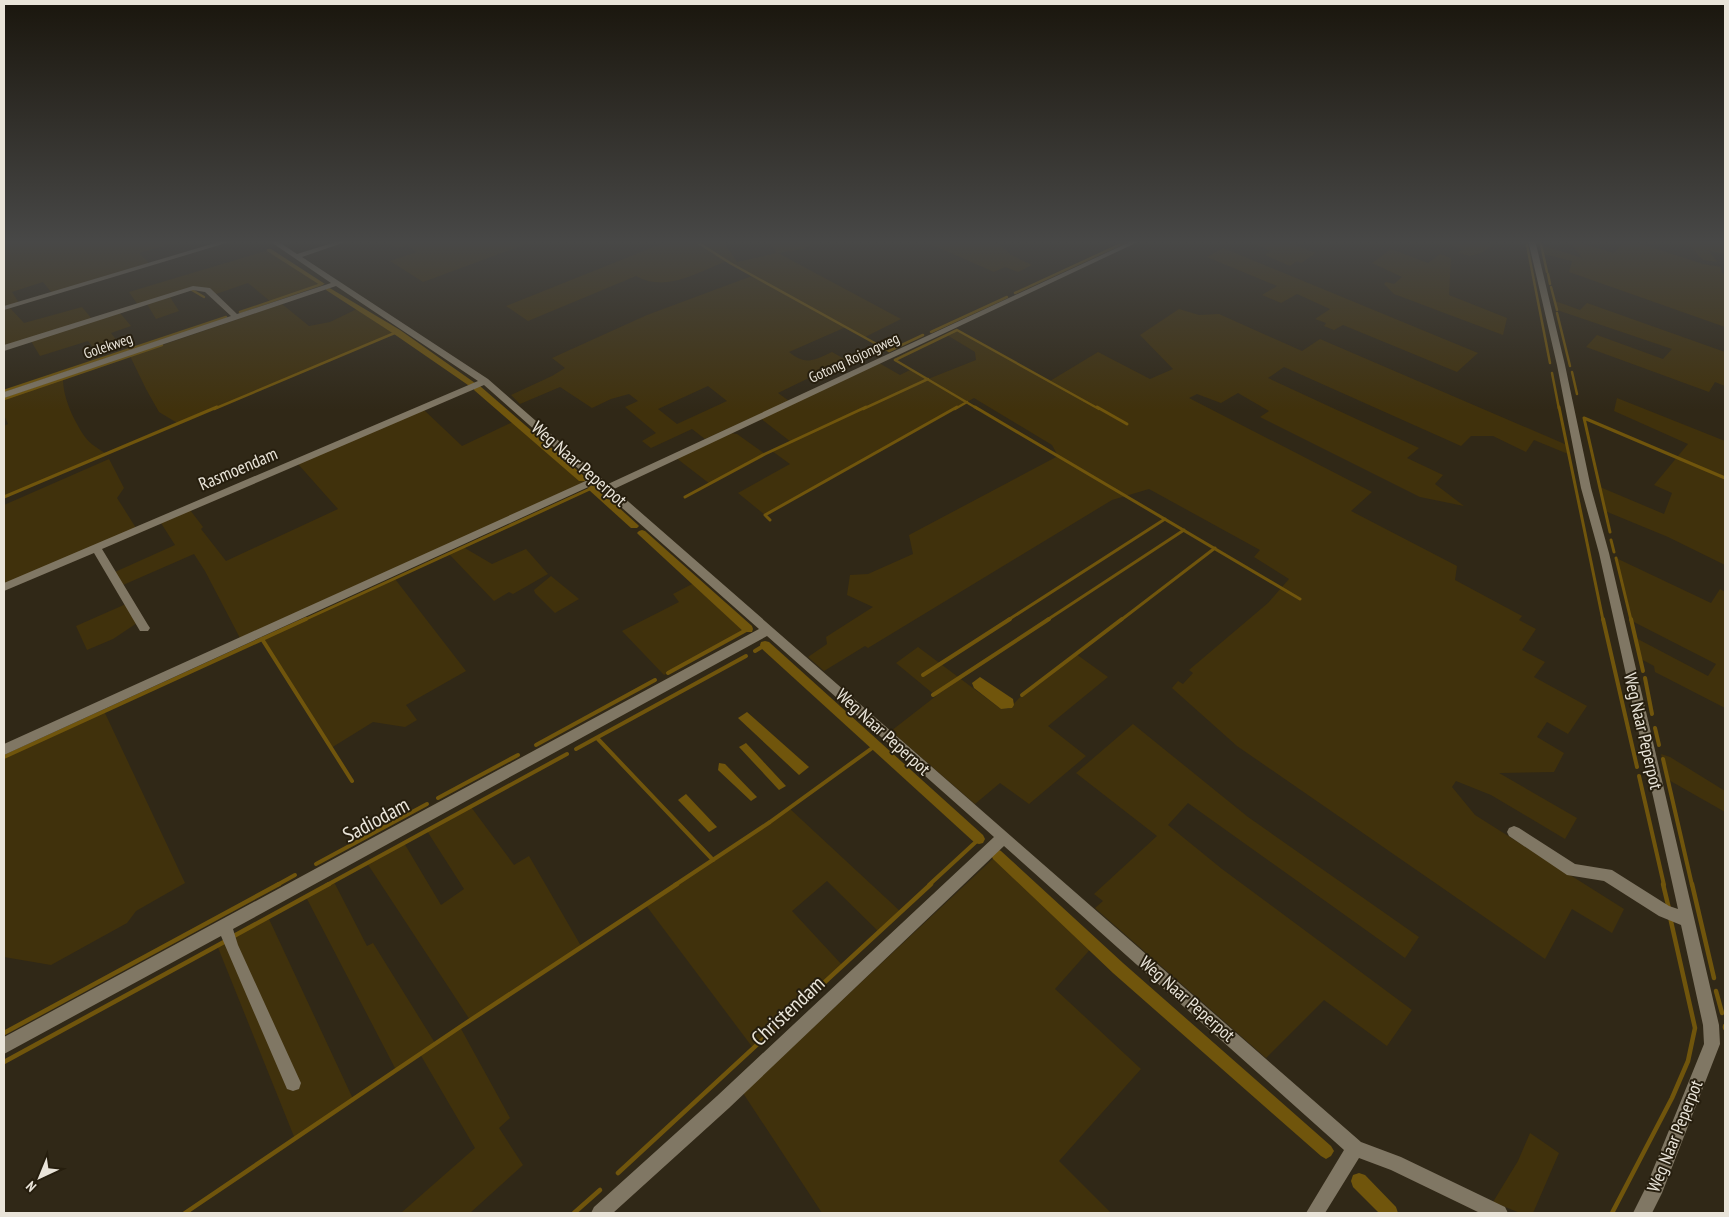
<svg xmlns="http://www.w3.org/2000/svg" width="1729" height="1217" viewBox="0 0 1729 1217" font-family="'PT Sans Narrow',sans-serif">
<rect width="100%" height="100%" fill="#302817"/>
<g fill="#40310c" fill-rule="evenodd">
<path d="M 4,240 L 186,240 L 139,253 L 150,264 L 52,293 L 43,282 L 12,292 L 19,303 L 4,307 Z"/>
<path d="M 383,240 L 537,240 L 423,282 L 390,261 L 417,252 L 407,245 L 397,248 Z"/>
<path d="M 671,240 L 722,240 L 737,262 L 777,253 L 767,240 L 821,240 L 803,249 L 778,253 L 901,319 L 865,337 L 846,327 L 789,352 C 806,366 814,360 832,352 L 846,360 L 778,393 L 789,401 L 705,439 L 692,429 L 651,448 L 642,441 L 656,433 L 625,407 L 638,401 L 629,394 L 611,399 L 592,408 L 560,387 L 520,404 L 511,395 L 552,376 L 565,368 L 552,358 L 647,315 L 752,276 L 727,261 C 698,272 666,293 636,276 L 528,321 L 506,306 ZM 708,386 L 727,401 L 677,424 L 658,409 Z"/>
<path d="M 921,240 L 990,240 L 999,244 L 1011,255 L 1032,265 L 1018,272 L 1005,267 L 994,272 Z"/>
<path d="M 1262,240 L 1282,240 L 1316,253 L 1301,263 L 1297,261 L 1290,266 L 1265,255 L 1271,251 L 1255,244 Z"/>
<path d="M 1434,240 L 1482,240 L 1492,245 C 1480,255 1473,258 1458,253 L 1463,249 Z"/>
<path d="M 1569,240 L 1614,253 L 1621,245 L 1619,240 L 1629,240 L 1703,264 L 1721,267 L 1722,273 L 1725,274 L 1725,327 L 1569,272 L 1572,261 L 1543,254 L 1541,245 L 1582,258 Z"/>
<path d="M 1671,240 L 1724,240 L 1725,254 L 1709,251 L 1717,262 L 1703,260 L 1690,246 Z"/>
<path d="M 1223,248 L 1478,353 L 1457,372 L 1343,325 L 1334,330 L 1324,326 L 1326,323 L 1315,319 L 1330,309 L 1297,294 L 1281,303 L 1262,295 L 1277,286 L 1207,257 Z"/>
<path d="M 1391,249 L 1428,263 L 1440,254 L 1451,258 L 1449,295 L 1507,318 L 1503,335 L 1394,294 L 1384,284 L 1386,282 L 1394,284 L 1402,277 L 1372,263 Z"/>
<path d="M 269,250 L 322,284 L 271,302 L 248,283 L 216,294 L 199,287 L 138,305 L 129,292 Z"/>
<path d="M 170,297 L 179,311 L 156,319 L 147,304 Z"/>
<path d="M 1555,301 L 1580,310 L 1587,303 L 1725,352 L 1725,386 L 1715,382 L 1709,392 L 1586,347 L 1597,335 L 1663,359 L 1672,349 L 1557,310 Z"/>
<path d="M 282,304 L 309,326 L 330,322 L 359,308 L 397,332 L 179,424 L 159,412 L 146,389 L 130,356 Z"/>
<path d="M 82,307 L 92,319 L 4,347 L 4,309 L 10,308 L 24,323 Z"/>
<path d="M 1179,309 L 1199,315 L 1219,314 L 1302,351 L 1320,339 L 1567,445 L 1568,454 L 1534,440 L 1526,452 L 1493,436 L 1471,436 L 1461,446 L 1284,367 L 1268,378 L 1419,448 L 1407,458 L 1443,475 L 1435,484 L 1464,506 L 1420,497 L 1260,417 L 1269,411 L 1238,393 L 1221,403 L 1197,394 L 1189,398 L 1372,492 L 1351,511 L 1457,566 L 1455,580 L 1522,616 L 1519,620 L 1536,629 L 1522,650 L 1545,662 L 1534,677 L 1587,706 L 1568,734 L 1547,722 L 1537,737 L 1564,753 L 1554,772 L 1499,773 L 1577,818 L 1565,839 L 1491,795 L 1456,781 L 1452,787 L 1475,815 L 1624,909 L 1612,933 L 1572,909 L 1545,959 L 1237,746 L 1172,688 L 1178,681 L 1183,684 L 1193,673 L 1189,670 L 1268,603 L 1289,579 L 1254,557 L 1260,550 L 1149,489 L 1112,500 L 868,648 L 865,646 L 824,671 L 808,657 L 827,644 L 826,637 L 873,607 L 847,595 L 850,575 L 868,574 L 913,554 L 909,535 L 1058,456 L 1052,445 L 974,398 L 765,515 L 738,493 L 790,464 L 772,451 L 791,442 L 760,418 L 879,363 L 900,375 L 912,369 L 928,379 L 976,360 L 975,352 L 947,335 L 957,330 L 1050,381 L 1098,352 L 1150,379 L 1173,369 L 1140,335 Z"/>
<path d="M 120,313 L 131,326 L 111,333 L 118,342 L 95,350 L 88,341 L 40,356 L 31,341 Z"/>
<path d="M 63,379 C 63,398 74,421 85,437 C 90,444 99,449 106,454 L 4,497 L 4,426 L 8,424 L 4,415 L 4,399 Z"/>
<path d="M 1617,398 L 1725,441 L 1725,565 L 1668,537 L 1605,511 L 1600,487 L 1664,514 L 1672,493 L 1654,485 L 1688,444 L 1614,411 Z"/>
<path d="M 424,410 L 462,446 L 515,421 L 585,482 L 240,638 L 205,571 L 194,554 L 123,585 L 115,572 L 175,545 L 161,523 L 190,510 L 203,527 L 201,529 L 226,561 L 338,509 L 298,464 Z"/>
<path d="M 730,433 L 737,434 L 765,454 L 710,484 L 675,457 Z"/>
<path d="M 109,459 L 124,488 L 117,498 L 136,528 L 4,585 L 4,505 Z"/>
<path d="M 463,547 L 492,564 L 526,549 L 548,574 L 513,594 L 509,592 L 494,601 L 449,554 Z"/>
<path d="M 1616,558 L 1711,603 L 1720,589 L 1725,592 L 1725,708 L 1655,672 L 1654,666 L 1639,658 L 1634,637 L 1708,676 L 1716,664 L 1630,620 Z"/>
<path d="M 551,576 L 579,599 L 555,613 L 535,593 L 534,590 Z"/>
<path d="M 395,579 L 466,671 L 406,705 L 417,720 L 405,727 L 373,722 L 331,748 L 262,639 Z"/>
<path d="M 696,582 L 746,630 L 664,675 L 622,631 L 679,602 L 673,594 Z"/>
<path d="M 126,604 L 137,623 L 113,639 L 87,650 L 76,626 Z"/>
<path d="M 918,647 L 1001,709 L 1009,709 L 1022,695 L 1076,654 L 1108,677 L 1048,726 L 1086,756 L 1029,804 L 1000,783 L 975,804 L 891,731 L 936,696 L 896,663 Z"/>
<path d="M 104,711 L 185,883 L 136,911 L 127,923 L 51,965 L 4,957 L 4,757 Z"/>
<path d="M 1133,724 L 1248,817 L 1419,937 L 1405,958 L 1188,803 L 1168,825 L 1222,869 L 1412,1010 L 1387,1046 L 1324,1000 L 1266,1058 L 1095,908 L 1103,901 L 1094,894 L 1157,836 L 1076,773 Z"/>
<path d="M 1661,754 L 1670,757 L 1725,791 L 1725,812 L 1667,779 Z"/>
<path d="M 471,807 L 514,865 L 529,856 L 581,946 L 470,1020 L 367,863 L 404,843 L 441,905 L 464,889 L 427,831 Z"/>
<path d="M 789,808 L 901,912 L 879,932 L 827,881 L 792,911 L 843,966 L 753,1048 L 645,904 Z"/>
<path d="M 997,855 L 1094,945 L 1055,989 L 1141,1069 L 1059,1161 L 1111,1213 L 822,1213 L 743,1093 Z"/>
<path d="M 334,882 L 367,946 L 373,943 L 435,1043 L 460,1027 L 510,1118 L 499,1128 L 523,1165 L 470,1213 L 401,1213 L 475,1148 L 420,1054 L 396,1070 L 306,897 Z"/>
<path d="M 268,917 L 353,1099 L 295,1139 L 217,945 Z"/>
<path d="M 1530,1133 L 1559,1153 L 1533,1213 L 1520,1213 L 1493,1202 L 1518,1161 Z"/>
</g>
<g fill="#70550c">
<path d="M 980,677 L 1013,699 L 1014,705 L 1012,708 L 1001,709 L 974,688 L 972,683 Z"/>
<path d="M 747,712 L 809,767 L 799,775 L 738,718 Z"/>
<path d="M 746,743 L 786,786 L 779,790 L 739,747 Z"/>
<path d="M 719,763 L 725,764 L 757,797 L 751,801 L 718,770 Z"/>
<path d="M 686,794 L 717,827 L 709,832 L 678,800 Z"/>
</g>
<g fill="none" stroke-linecap="round" stroke-linejoin="round">
<g stroke="#70550c" stroke-width="2.5">
<path d="M 694,240 L 730,263 L 889,351 L 923,335"/>
<path d="M 1526,240 L 1550,363"/>
<path d="M 1540,240 L 1547,272"/>
<path d="M 1548,274 L 1550,284"/>
<path d="M 1551,287 L 1557,310"/>
<path d="M 192,290 L 204,297"/>
<path d="M 1015,293 L 1130,240"/>
<path d="M 240,312 L 322,284"/>
<path d="M 1557,313 L 1570,366"/>
<path d="M 931,332 L 1007,297"/>
<path d="M 895,360 L 978,409"/>
<path d="M 895,360 L 957,330 L 1099,409"/>
<path d="M 1572,372 L 1577,394"/>
<path d="M 1552,373 L 1559,409"/>
<path d="M 4,391 L 226,317"/>
<path d="M 4,399 L 162,345"/>
<path d="M 214,409 L 397,332"/>
<path d="M 863,409 L 928,379"/>
<path d="M 955,409 L 967,402"/>
</g>
<g stroke="#70550c" stroke-width="3">
<path d="M 975,407 L 1300,599"/>
<path d="M 1097,407 L 1127,424"/>
<path d="M 1559,407 L 1603,620"/>
<path d="M 4,497 L 217,407"/>
<path d="M 685,497 L 765,454 L 866,407"/>
<path d="M 770,520 L 765,515 L 957,407"/>
<path d="M 1610,532 L 1584,418 L 1725,478"/>
<path d="M 1611,540 L 1614,552"/>
<path d="M 1616,558 L 1631,620"/>
<path d="M 304,620 L 592,488"/>
<path d="M 1008,620 L 1165,519"/>
<path d="M 1047,620 L 1184,530"/>
<path d="M 1121,620 L 1215,548"/>
</g>
<g stroke="#70550c" stroke-width="4">
<path d="M 1603,619 L 1637,767"/>
<path d="M 1631,619 L 1643,671"/>
<path d="M 262,639 L 352,781"/>
<path d="M 755,651 L 765,645"/>
<path d="M 668,673 L 748,629"/>
<path d="M 923,675 L 1010,619"/>
<path d="M 1645,678 L 1652,714"/>
<path d="M 933,695 L 1049,619"/>
<path d="M 1022,695 L 1122,619"/>
<path d="M 1655,728 L 1659,745"/>
<path d="M 597,738 L 713,860"/>
<path d="M 536,745 L 655,680"/>
<path d="M 576,749 L 746,656"/>
<path d="M 4,757 L 306,619"/>
<path d="M 1663,759 L 1692,885"/>
<path d="M 1639,776 L 1664,885"/>
<path d="M 438,798 L 518,755"/>
<path d="M 316,864 L 427,804"/>
<path d="M 277,885 L 295,875"/>
<path d="M 327,885 L 567,754"/>
<path d="M 675,885 L 770,822 L 875,746"/>
<path d="M 929,885 L 979,839"/>
</g>
<g stroke="#70550c" stroke-width="4.5">
<path d="M 1663,884 L 1669,909"/>
<path d="M 1692,884 L 1714,978"/>
<path d="M 232,937 L 329,884"/>
<path d="M 1716,991 L 1722,1013"/>
<path d="M 1725,1026 L 1725,1028"/>
<path d="M 4,1033 L 279,884"/>
<path d="M 4,1062 L 224,942"/>
<path d="M 618,1173 L 931,884"/>
<path d="M 185,1213 L 460,1027 L 677,884"/>
<path d="M 574,1213 L 600,1190"/>
<path d="M 1612,1213 L 1672,1098 L 1688,1061 L 1695,1028 L 1670,917"/>
</g>
<g fill="#70550c" fill-rule="evenodd">
<path d="M 267,249 L 271,249 L 325,284 L 320,285 L 267,251 Z"/>
<path d="M 328,287 L 400,330 L 475,383 L 471,385 L 468,385 L 394,334 L 326,290 L 326,288 Z"/>
<path d="M 474,386 L 480,386 L 585,477 L 586,479 L 585,481 L 579,481 L 474,390 Z"/>
<path d="M 592,485 L 595,486 L 637,524 L 639,526 L 637,528 L 631,528 L 589,490 L 588,488 L 589,486 Z"/>
<path d="M 642,530 L 645,531 L 752,626 L 753,629 L 752,632 L 744,632 L 639,535 L 637,533 L 639,531 Z"/>
<path d="M 765,641 L 769,642 L 983,835 L 985,839 L 983,843 L 979,844 L 975,843 L 761,648 L 760,645 L 761,642 Z"/>
<path d="M 997,849 L 1001,851 L 1123,963 L 1331,1146 L 1334,1151 L 1331,1156 L 1326,1159 L 1321,1156 L 1113,973 L 993,859 L 991,855 L 993,851 Z"/>
<path d="M 1359,1173 L 1365,1175 L 1396,1207 L 1398,1213 L 1379,1213 L 1353,1187 L 1351,1181 L 1353,1175 Z"/>
</g>
<g fill="#807764" fill-rule="evenodd">
<path d="M 225,240 L 236,240 L 4,310 L 4,306 Z"/>
<path d="M 268,240 L 276,240 L 297,254 L 342,240 L 351,240 L 302,257 L 488,379 L 608,484 L 1134,240 L 1142,240 L 614,489 L 1361,1142 L 1401,1157 L 1505,1207 L 1508,1213 L 1480,1213 L 1391,1170 L 1359,1158 L 1325,1213 L 1306,1213 L 1344,1150 L 1004,846 L 729,1108 L 613,1213 L 591,1213 L 594,1207 L 717,1096 L 994,837 L 767,636 L 233,929 L 238,945 L 301,1083 L 299,1089 L 293,1091 L 287,1089 L 221,936 L 4,1054 L 4,1037 L 759,629 L 595,484 L 4,755 L 4,744 L 590,479 L 484,385 L 102,549 L 148,625 L 150,628 L 148,631 L 140,631 L 94,553 L 4,591 L 4,583 L 478,381 L 336,286 L 4,398 L 4,392 L 231,316 L 205,292 L 193,290 L 4,351 L 4,345 L 193,286 L 210,288 L 237,314 L 331,283 Z"/>
<path d="M 1528,240 L 1535,240 L 1565,365 L 1591,488 L 1609,553 L 1719,1025 L 1720,1044 L 1662,1193 L 1652,1213 L 1633,1213 L 1646,1187 L 1704,1044 L 1703,1025 L 1681,925 L 1659,916 L 1604,881 L 1567,875 L 1509,836 L 1507,832 L 1509,828 L 1514,826 L 1519,828 L 1575,864 L 1612,870 L 1669,906 L 1678,909 L 1599,553 L 1581,488 L 1557,365 Z"/>
</g>
</g>
<linearGradient id="sky" x2="0" y2="1"><stop stop-color="#1a160d"/><stop offset="0.59" stop-color="#484847"/><stop offset="1" stop-color="#484847" stop-opacity="0"/></linearGradient>
<rect width="1729" height="410" fill="url(#sky)"/>
<g text-anchor="middle" stroke-width="4" stroke-linejoin="round" paint-order="stroke">
<g font-size="15" fill="#e9e4d9" stroke="#261e0e">
<text transform="translate(108 346) rotate(-19)" y="5">Golekweg</text>
<text transform="translate(854 358) rotate(-25)" y="5">Gotong Rojongweg</text>
</g>
<g font-size="18" fill="#e9e4d9" stroke="#261e0e">
<text transform="translate(579 464) rotate(41)" y="6">Weg Naar Peperpot</text>
<text transform="translate(238 469) rotate(-23)" y="6">Rasmoendam</text>
<text transform="translate(1643 731) rotate(77)" y="6">Weg Naar Peperpot</text>
<text transform="translate(883 732) rotate(42)" y="6">Weg Naar Peperpot</text>
<text transform="translate(1187 999) rotate(41)" y="6">Weg Naar Peperpot</text>
<text transform="translate(1675 1136) rotate(-68)" y="6">Weg Naar Peperpot</text>
</g>
<g font-size="21" fill="#e9e4d9" stroke="#261e0e">
<text transform="translate(376 820) rotate(-28)" y="7">Sadiodam</text>
<text transform="translate(788 1011) rotate(-43)" y="7">Christendam</text>
</g>
</g>
<rect width="1729" height="1217" fill="none" stroke="#e9e4d9" stroke-width="10"/>
<g transform="translate(40 1177) rotate(224)" stroke="#261e0e" stroke-width="4" paint-order="stroke">
<path d="M0-4L9 19L0 12L-9 19Z" fill="#e9e4d9"/>
<text y="-8" font-size="14" font-weight="bold" text-anchor="middle" fill="#e9e4d9">N</text>
</g>
</svg>
